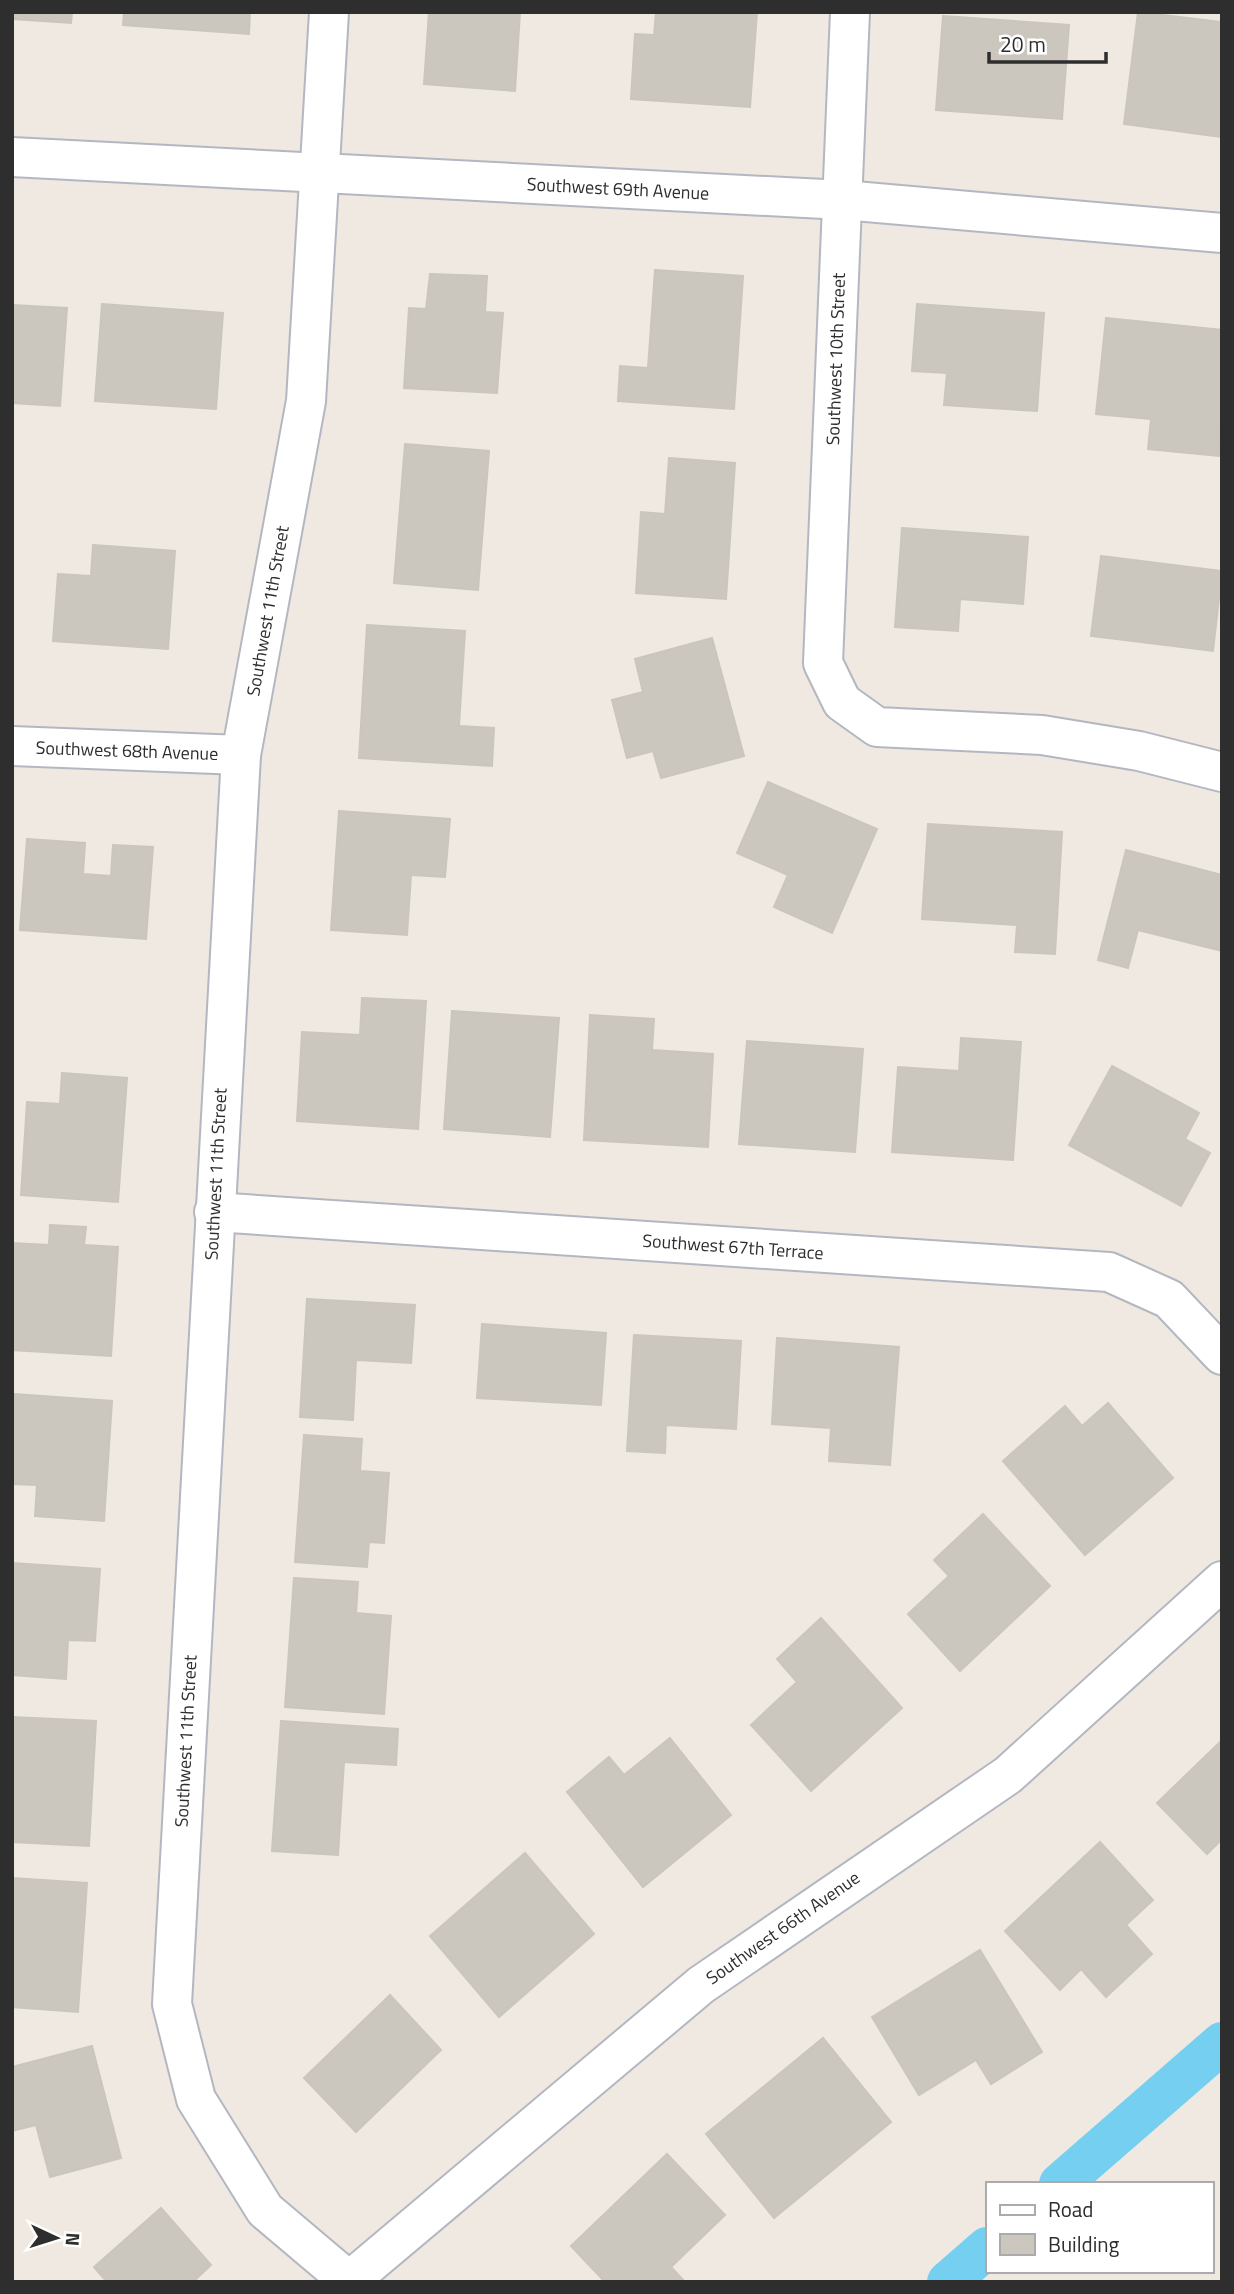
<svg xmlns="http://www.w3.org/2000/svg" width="1234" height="2294" viewBox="0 0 1234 2294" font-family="'Titillium Web',sans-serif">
<rect width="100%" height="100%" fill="#efe9e1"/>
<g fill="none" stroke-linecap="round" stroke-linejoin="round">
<g stroke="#75cff0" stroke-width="42">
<path d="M 1060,2184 L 1222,2043"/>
<path d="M 948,2282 L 987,2248"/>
</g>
</g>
<g fill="#cbc7bf" stroke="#cbc5ba" stroke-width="2">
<path d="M 12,12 L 72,12 L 71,23 L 12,19 Z"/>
<path d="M 124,12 L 250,12 L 249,34 L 123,25 Z"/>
<path d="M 429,12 L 520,12 L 515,91 L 424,84 Z"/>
<path d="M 656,12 L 757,12 L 750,107 L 631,99 L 635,34 L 654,35 Z"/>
<path d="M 1138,12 L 1221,22 L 1222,13 L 1222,137 L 1124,124 Z"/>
<path d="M 943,16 L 1069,25 L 1062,119 L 936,110 Z"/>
<path d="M 655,270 L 743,276 L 734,409 L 618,401 L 620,366 L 648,368 Z"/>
<path d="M 430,274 L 487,276 L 485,312 L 503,313 L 497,393 L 404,388 L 409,308 L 426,309 Z"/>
<path d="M 102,304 L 223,313 L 216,409 L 95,401 Z"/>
<path d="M 917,304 L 1044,313 L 1037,411 L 944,405 L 947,373 L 912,371 Z"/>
<path d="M 12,305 L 67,308 L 60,406 L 12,403 Z"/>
<path d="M 1106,318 L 1222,330 L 1219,456 L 1148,449 L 1151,419 L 1096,414 Z"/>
<path d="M 405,444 L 489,451 L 478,590 L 394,583 Z"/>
<path d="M 669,458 L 735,463 L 726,599 L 636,593 L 641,512 L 665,514 Z"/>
<path d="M 902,528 L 1028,537 L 1023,604 L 960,599 L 958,631 L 895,627 Z"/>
<path d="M 93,545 L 175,551 L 168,649 L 53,641 L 58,574 L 91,576 Z"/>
<path d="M 1101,556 L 1222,571 L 1213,651 L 1091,636 Z"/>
<path d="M 367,625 L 465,631 L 459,726 L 494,728 L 492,766 L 359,758 Z"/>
<path d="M 712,638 L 744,756 L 661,778 L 653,751 L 627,758 L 612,700 L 643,692 L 635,659 Z"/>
<path d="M 768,782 L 877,829 L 832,933 L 774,907 L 788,875 L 737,853 Z"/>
<path d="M 339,811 L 450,819 L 445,877 L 411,875 L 407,935 L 331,930 Z"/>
<path d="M 928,824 L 1062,832 L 1055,954 L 1015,952 L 1017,925 L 922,919 Z"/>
<path d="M 27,839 L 85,843 L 83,874 L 111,876 L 113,845 L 153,847 L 146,939 L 20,930 Z"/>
<path d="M 1126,850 L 1222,875 L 1222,951 L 1138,930 L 1128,968 L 1098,960 Z"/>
<path d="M 362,998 L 426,1001 L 418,1129 L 297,1121 L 302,1032 L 360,1035 Z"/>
<path d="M 452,1011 L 559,1018 L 550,1137 L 444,1129 Z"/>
<path d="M 590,1015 L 654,1019 L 652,1050 L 713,1054 L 708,1147 L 584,1140 Z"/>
<path d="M 961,1038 L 1021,1042 L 1013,1160 L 892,1152 L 898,1067 L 959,1071 Z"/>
<path d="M 747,1041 L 863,1049 L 855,1152 L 739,1144 Z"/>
<path d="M 1112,1066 L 1199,1113 L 1185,1139 L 1210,1153 L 1181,1206 L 1069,1145 Z"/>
<path d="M 62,1073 L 127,1078 L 118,1202 L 21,1195 L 27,1102 L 60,1104 Z"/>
<path d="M 50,1225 L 86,1227 L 84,1245 L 118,1247 L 111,1356 L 12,1350 L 12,1243 L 49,1245 Z"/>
<path d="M 307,1299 L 415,1305 L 411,1363 L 356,1360 L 353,1420 L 300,1417 Z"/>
<path d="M 482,1324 L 606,1333 L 601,1405 L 477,1398 Z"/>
<path d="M 634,1335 L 741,1341 L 736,1429 L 666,1425 L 665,1453 L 627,1451 Z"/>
<path d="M 777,1338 L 899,1347 L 890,1465 L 829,1461 L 831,1428 L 772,1424 Z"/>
<path d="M 14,1394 L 112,1401 L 104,1521 L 35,1516 L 37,1485 L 12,1484 Z"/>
<path d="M 1108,1403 L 1173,1478 L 1085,1555 L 1003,1461 L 1065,1406 L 1082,1426 Z"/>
<path d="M 304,1435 L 362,1439 L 360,1471 L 389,1473 L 384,1543 L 369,1542 L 367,1567 L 295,1562 Z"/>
<path d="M 983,1514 L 1050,1586 L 960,1671 L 908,1614 L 949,1576 L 934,1560 Z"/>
<path d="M 12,1563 L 100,1569 L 95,1641 L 68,1640 L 66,1679 L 12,1675 Z"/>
<path d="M 294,1578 L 358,1582 L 356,1613 L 391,1616 L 384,1714 L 285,1707 Z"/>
<path d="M 821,1618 L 902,1708 L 811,1791 L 751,1725 L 797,1682 L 777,1659 Z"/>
<path d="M 12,1717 L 96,1721 L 89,1846 L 12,1842 Z"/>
<path d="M 281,1721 L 398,1729 L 396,1765 L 344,1762 L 338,1855 L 272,1851 Z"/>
<path d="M 670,1738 L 731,1815 L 643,1887 L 567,1792 L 609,1757 L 624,1775 Z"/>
<path d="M 1222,1740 L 1222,1839 L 1207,1854 L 1157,1803 Z"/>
<path d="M 1100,1842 L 1153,1900 L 1126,1925 L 1152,1954 L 1106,1997 L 1081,1969 L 1060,1990 L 1005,1931 Z"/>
<path d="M 525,1853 L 594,1934 L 499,2017 L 430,1936 Z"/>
<path d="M 12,1878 L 87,1883 L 78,2012 L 12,2007 Z"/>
<path d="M 980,1950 L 1042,2052 L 991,2084 L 976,2060 L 919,2095 L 872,2017 Z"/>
<path d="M 390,1995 L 441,2050 L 356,2132 L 304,2078 Z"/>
<path d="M 823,2038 L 891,2122 L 774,2218 L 706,2134 Z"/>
<path d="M 92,2046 L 121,2158 L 50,2177 L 36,2125 L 12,2131 L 12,2067 Z"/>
<path d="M 667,2154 L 725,2215 L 671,2267 L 685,2282 L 605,2282 L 571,2246 Z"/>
<path d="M 161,2208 L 211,2265 L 193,2282 L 107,2282 L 94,2267 Z"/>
</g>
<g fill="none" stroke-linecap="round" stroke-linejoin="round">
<defs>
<g id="minor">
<path d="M 329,12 L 306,401 L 241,755 L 172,2004 L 196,2099 L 265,2210 L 349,2281"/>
<path d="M 850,12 L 823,663 L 842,702 L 877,727 L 1042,735 L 1139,751 L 1222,772"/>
<path d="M 12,157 L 843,200 L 1222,233"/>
<path d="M 12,746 L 241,755"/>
<path d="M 214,1212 L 1109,1272 L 1169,1299 L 1222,1355"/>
<path d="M 348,2282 L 701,1985 L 1008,1775 L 1222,1581"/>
</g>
</defs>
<use href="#minor" stroke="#b4b7c1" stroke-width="42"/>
<use href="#minor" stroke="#fff" stroke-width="38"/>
</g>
<g text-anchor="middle" stroke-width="5" stroke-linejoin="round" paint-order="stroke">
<g font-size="18" fill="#2e2e2e" stroke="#fff">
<text transform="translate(618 189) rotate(3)" y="6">Southwest 69th Avenue</text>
<text transform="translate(836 359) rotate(-88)" y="6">Southwest 10th Street</text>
<text transform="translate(268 611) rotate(-80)" y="6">Southwest 11th Street</text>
<text transform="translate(127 751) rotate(2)" y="6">Southwest 68th Avenue</text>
<text transform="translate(216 1174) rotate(-87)" y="6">Southwest 11th Street</text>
<text transform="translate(733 1247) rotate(4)" y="6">Southwest 67th Terrace</text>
<text transform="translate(186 1741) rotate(-87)" y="6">Southwest 11th Street</text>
<text transform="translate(783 1928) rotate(-35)" y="6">Southwest 66th Avenue</text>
</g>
</g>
<rect width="1234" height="2294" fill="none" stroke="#2e2e2e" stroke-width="28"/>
<rect x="986" y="2182" width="228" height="91" fill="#ffffff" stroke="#ababab" stroke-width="2"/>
<rect x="1000" y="2205" width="35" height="10" fill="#ffffff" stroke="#ababab" stroke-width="2"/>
<text x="1048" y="2217" font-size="21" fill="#2e2e2e">Road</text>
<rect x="1000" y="2234" width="35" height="21" fill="#cbc7bf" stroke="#ababab" stroke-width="2"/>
<text x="1048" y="2252" font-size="21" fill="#2e2e2e">Building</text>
<g transform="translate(56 2238) rotate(94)" stroke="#ffffff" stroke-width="5" paint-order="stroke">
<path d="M0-5L12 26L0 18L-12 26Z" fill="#2e2e2e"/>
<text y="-10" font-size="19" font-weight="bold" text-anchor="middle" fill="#2e2e2e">N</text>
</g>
<path d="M989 52v10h117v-10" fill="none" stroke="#2e2e2e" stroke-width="3.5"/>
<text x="1000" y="52" font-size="21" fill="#2e2e2e" stroke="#ffffff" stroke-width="5" paint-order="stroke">20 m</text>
</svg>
